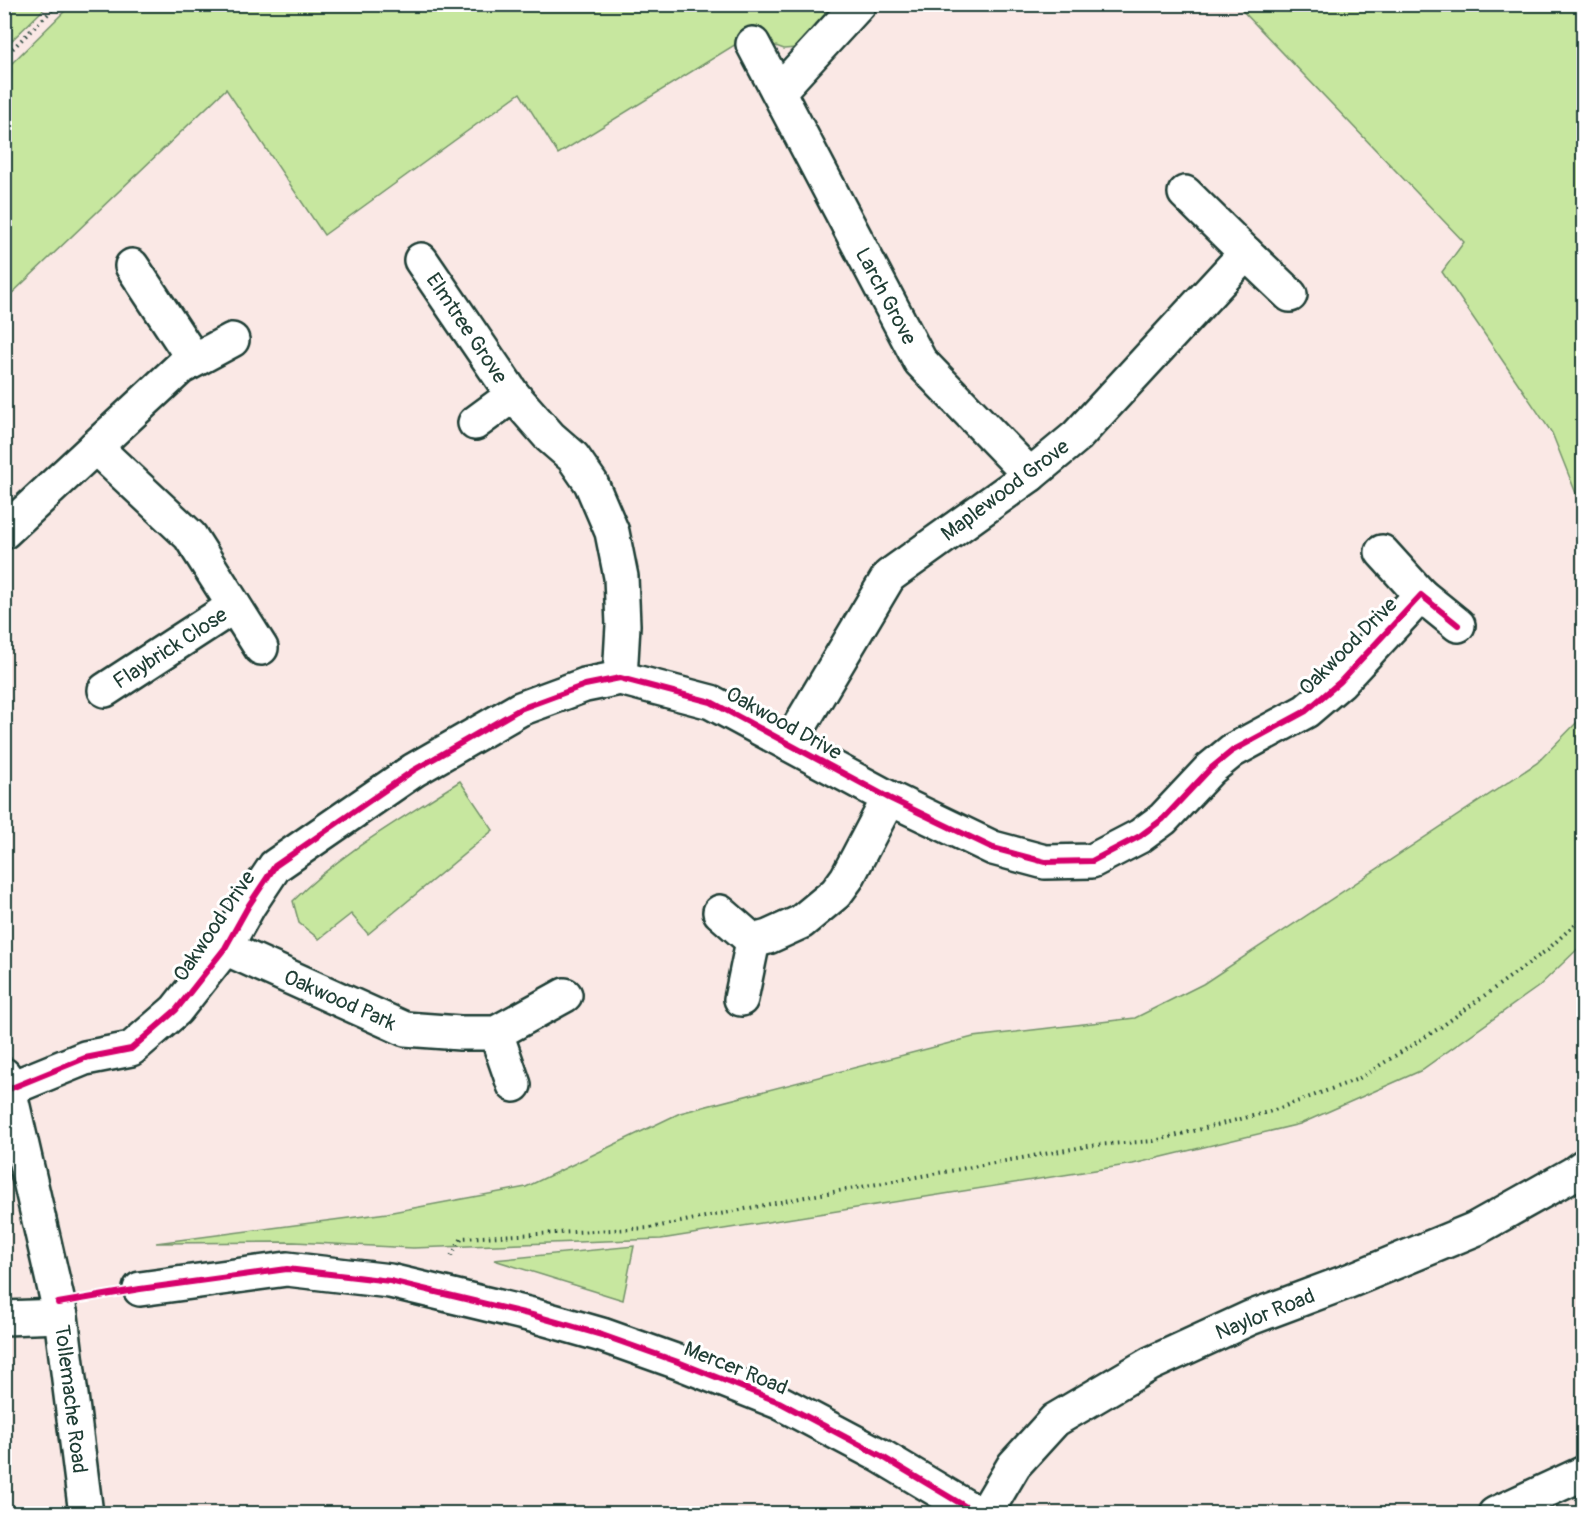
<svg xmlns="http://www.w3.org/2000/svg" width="1588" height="1518" viewBox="0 0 1588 1518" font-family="Pangolin,sans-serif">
<rect width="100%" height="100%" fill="#fae8e5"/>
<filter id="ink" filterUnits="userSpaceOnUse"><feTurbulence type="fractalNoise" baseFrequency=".0167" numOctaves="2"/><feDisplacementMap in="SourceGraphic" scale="12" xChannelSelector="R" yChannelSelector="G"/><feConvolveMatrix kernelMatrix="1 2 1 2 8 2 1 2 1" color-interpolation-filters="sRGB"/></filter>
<g filter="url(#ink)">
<g fill="#c7e79f" stroke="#73926a" stroke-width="1.5">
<path d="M 5,4 L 48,4 L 48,5 L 5,47 Z"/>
<path d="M 71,5 L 843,5 L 808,47 L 784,49 L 749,36 L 558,154 L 520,93 L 324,235 L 226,89 L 5,300 L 4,91 C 12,84 12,74 11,64 Z"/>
<path d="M 1237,5 L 1583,5 L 1583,511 L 1552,433 L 1442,272 L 1464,242 Z"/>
<path d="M 1583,716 L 1583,944 L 1538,987 L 1420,1071 L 1300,1124 L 1133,1164 L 661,1239 L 413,1248 L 294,1242 L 156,1243 L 387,1213 L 526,1187 L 680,1113 L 973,1037 L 1135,1018 L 1203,984 L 1537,763 Z"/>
<path d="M 460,781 L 493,830 L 368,934 L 351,914 L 319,939 L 299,923 L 293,901 C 341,852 403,818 460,781 Z"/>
<path d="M 634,1246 L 623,1300 L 494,1260 Z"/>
</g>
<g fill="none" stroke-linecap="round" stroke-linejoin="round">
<defs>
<g id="street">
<path d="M 753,44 L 920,361 L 1030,475"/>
<path d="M 779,91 L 859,4"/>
<path d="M 1246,253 L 1290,295"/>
<path d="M 421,260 L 513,395 L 550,437 L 573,457 L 591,483 L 612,532 L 621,577 L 623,625 L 620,678"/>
<path d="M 132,266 L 194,360"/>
<path d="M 475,423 L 513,395"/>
<path d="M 95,447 L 190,536 L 261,648"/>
<path d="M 4,532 L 180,368 L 232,340"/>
<path d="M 1382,552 L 1421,595"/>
<path d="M 105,690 L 234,606"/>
<path d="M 789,744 L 889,576 L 1030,475 L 1077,436 L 1246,253 L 1185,193"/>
<path d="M 720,912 L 753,941 L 768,937 L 801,922 L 836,893 L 847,878 L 889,798"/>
<path d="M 225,948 L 405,1029 L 460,1033 L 496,1033 L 565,995"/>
<path d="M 741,999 L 753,941"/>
<path d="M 496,1033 L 514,1085"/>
<path d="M 9,1089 L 85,1058 L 131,1049 L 176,1010 L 225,948 L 249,905 L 275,866 L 414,770 L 520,709 L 585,685 L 620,678 L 711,702 L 889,798 L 993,848 L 1045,862 L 1092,861 L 1140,836 L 1163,819 L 1210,769 L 1232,751 L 1306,711 L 1340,682 L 1421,595 L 1458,625"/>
<path d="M 140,1289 L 287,1269 L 390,1281 L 532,1315 L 602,1335 L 678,1362 L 779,1402 L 881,1456 L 978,1514"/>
<path d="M 4,1318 L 61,1316"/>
<path d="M 985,1514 L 1014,1465 L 1055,1420 L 1150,1364 L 1250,1318 L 1349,1281 L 1475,1229 L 1573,1174 L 1584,1166"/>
<path d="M 1495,1514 L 1584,1473"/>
</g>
<path id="secondary" d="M 4,1075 L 9,1089 L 61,1316 L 86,1514"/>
</defs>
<use href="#street" stroke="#1f3d34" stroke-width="38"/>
<use href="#secondary" stroke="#1f3d34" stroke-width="38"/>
<g stroke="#1f3d34" stroke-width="4" stroke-dasharray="1.5 4.5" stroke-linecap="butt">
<path d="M 4,57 L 58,4"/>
<path d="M 451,1256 L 462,1238 L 650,1228 L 805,1197 L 1094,1145 L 1154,1141 L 1272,1111 L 1358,1079 L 1441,1027 L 1547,950 L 1584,916"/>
</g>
<use href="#street" stroke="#fff" stroke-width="33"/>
<use href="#secondary" stroke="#fff" stroke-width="33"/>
<defs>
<g id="cycleway">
<path d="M 9,1089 L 85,1058 L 131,1049 L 176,1010 L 225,948 L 249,905 L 275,866 L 414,770 L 520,709 L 585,685 L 620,678 L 711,702 L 889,798 L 993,848 L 1045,862 L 1092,861 L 1140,836 L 1163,819 L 1210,769 L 1232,751 L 1306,711 L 1340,682 L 1421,595 L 1458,625"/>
<path d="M 58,1303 L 140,1289 L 287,1269 L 390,1281 L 532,1315 L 602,1335 L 678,1362 L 779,1402 L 881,1456 L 978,1514"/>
</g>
</defs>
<use href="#cycleway" stroke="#fff" stroke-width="10"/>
<use href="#cycleway" stroke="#d6006c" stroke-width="6"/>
</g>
</g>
<g text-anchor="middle" stroke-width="6" stroke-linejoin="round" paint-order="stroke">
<g font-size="21" fill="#1f3d34" stroke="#fff">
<text transform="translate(886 296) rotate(62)" y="7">Larch Grove</text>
<text transform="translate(467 328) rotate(56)" y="7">Elmtree Grove</text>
<text transform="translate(1005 490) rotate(-37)" y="7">Maplewood Grove</text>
<text transform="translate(1348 646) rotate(-45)" y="7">Oakwood Drive</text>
<text transform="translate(170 648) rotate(-33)" y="7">Flaybrick Close</text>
<text transform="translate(784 723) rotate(29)" y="7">Oakwood Drive</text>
<text transform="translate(214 926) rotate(-56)" y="7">Oakwood Drive</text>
<text transform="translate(340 1000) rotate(24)" y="7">Oakwood Park</text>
<text transform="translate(1265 1314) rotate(-22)" y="7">Naylor Road</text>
<text transform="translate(736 1368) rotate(22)" y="7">Mercer Road</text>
<text transform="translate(71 1399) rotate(83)" y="7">Tollemache Road</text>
</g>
</g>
<rect width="1588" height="1518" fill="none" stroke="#fff" stroke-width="24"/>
<rect x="12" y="12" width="1564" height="1494" fill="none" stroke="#1f3d34" stroke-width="2" filter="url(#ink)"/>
</svg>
